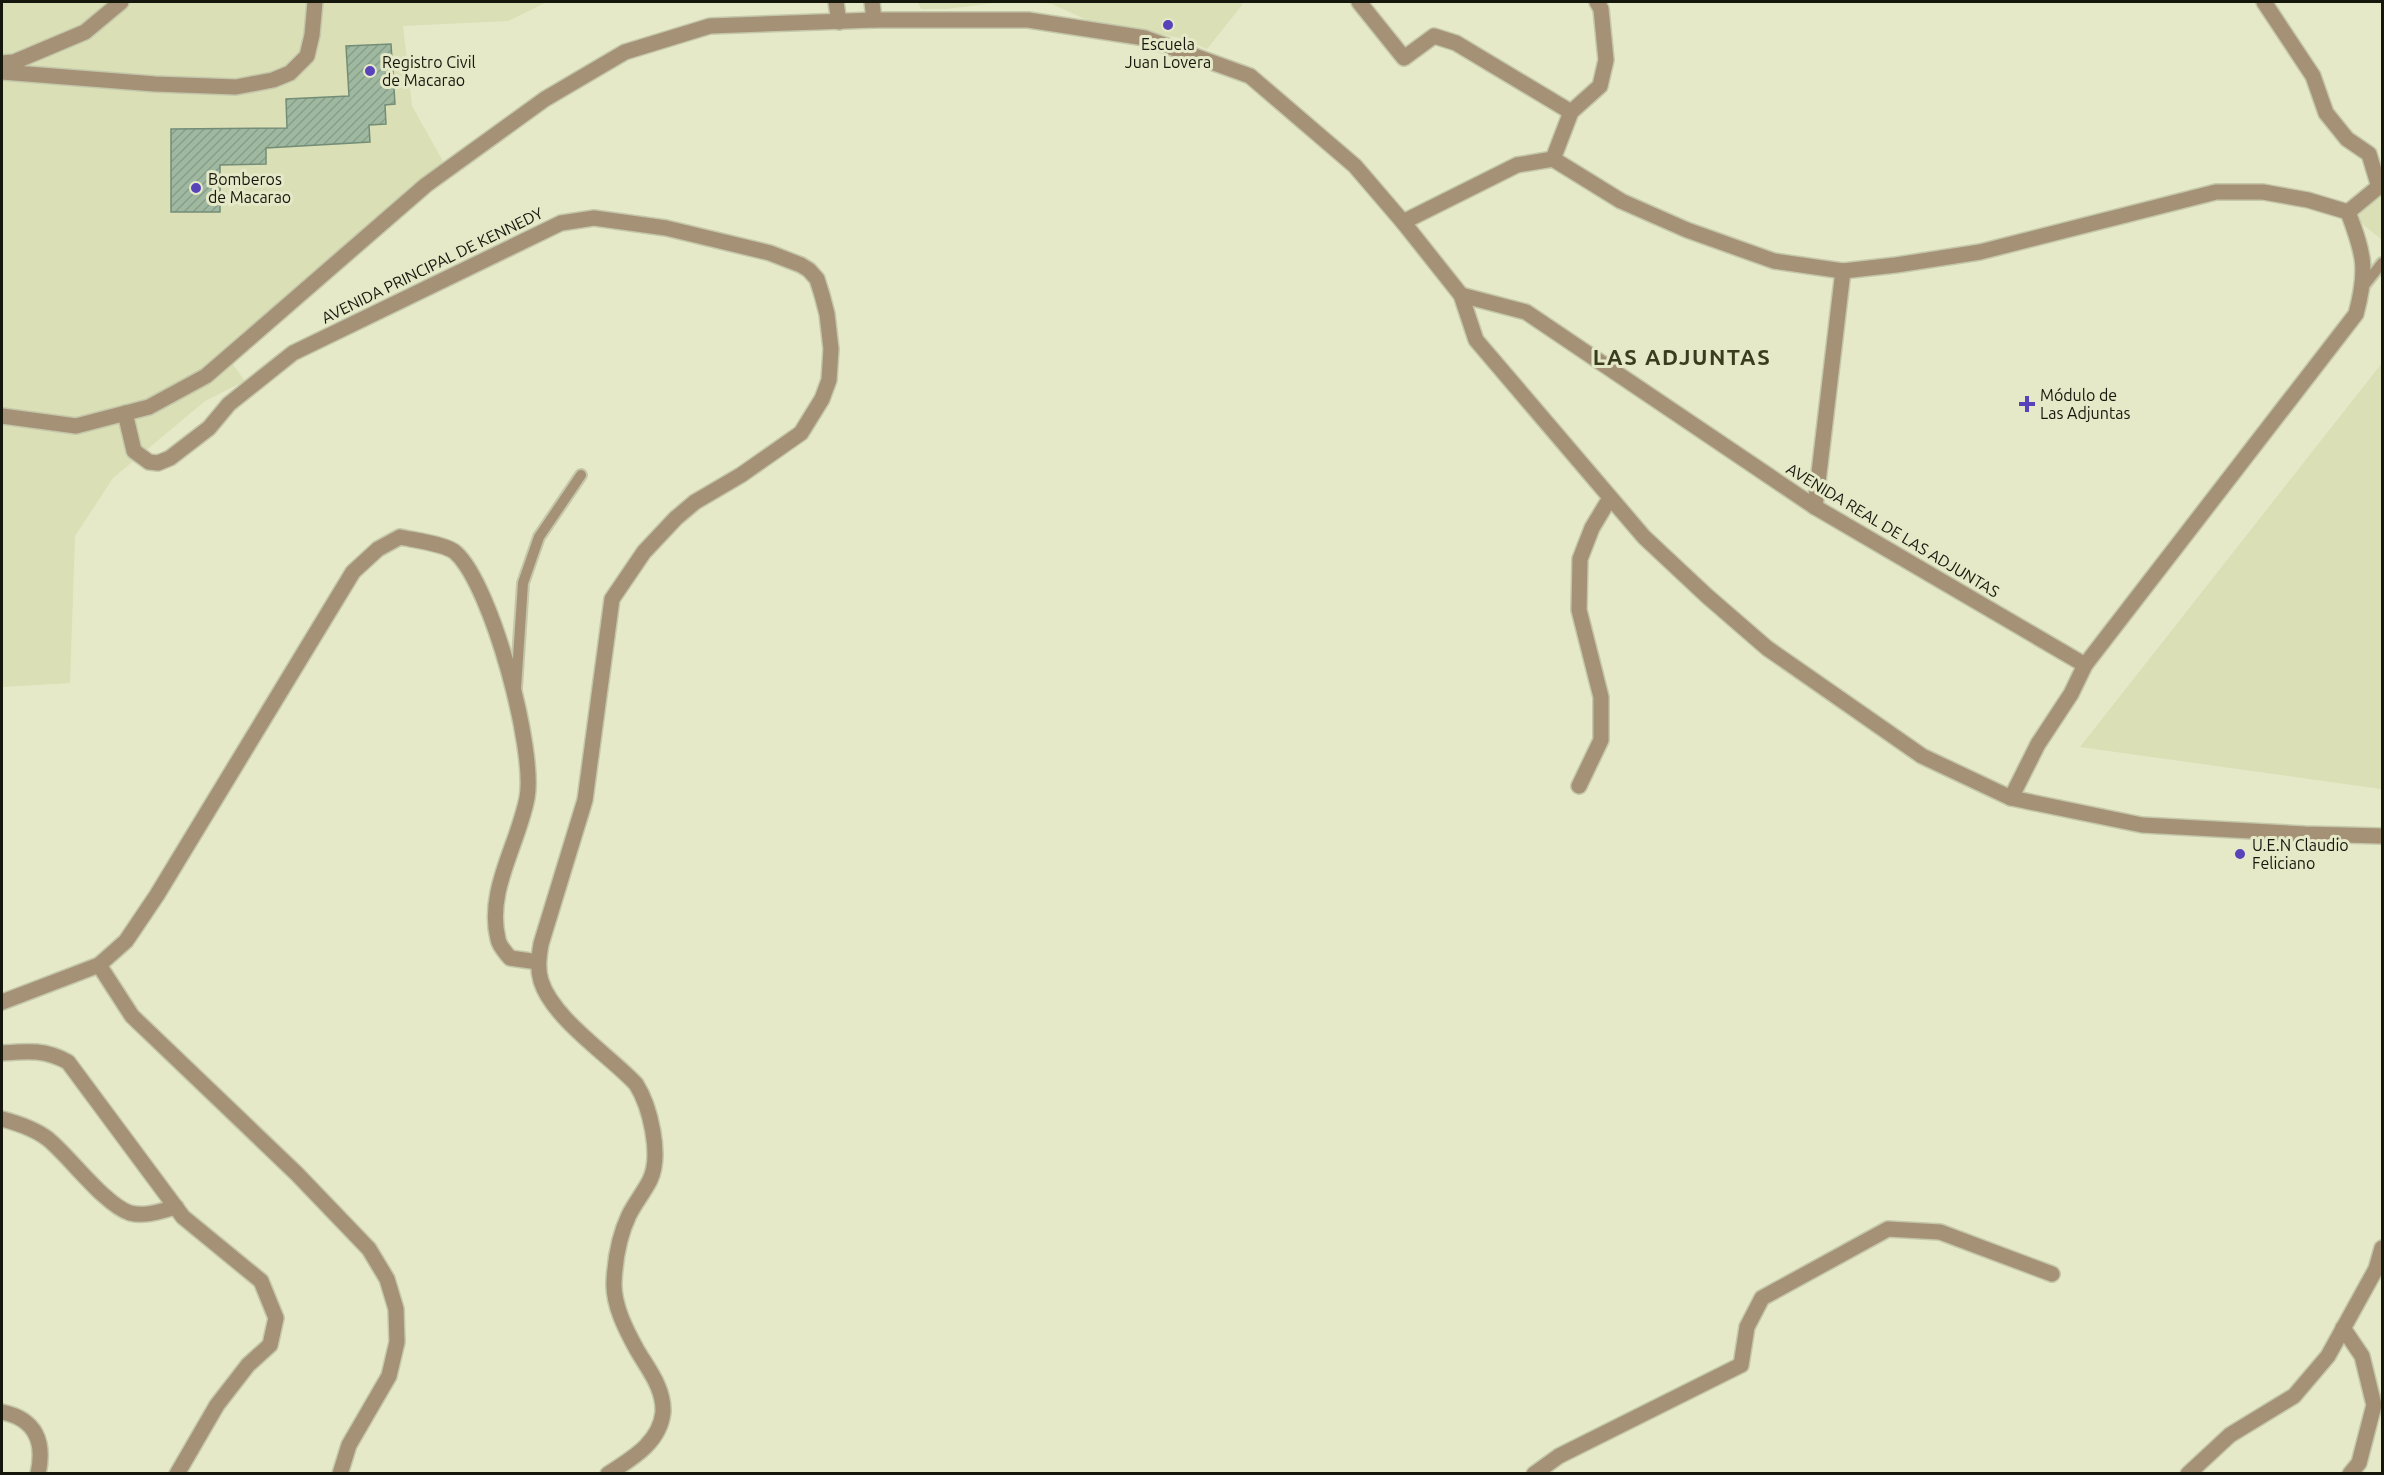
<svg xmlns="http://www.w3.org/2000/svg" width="2384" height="1475" viewBox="0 0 2384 1475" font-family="Ubuntu,sans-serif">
<defs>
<pattern id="building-hatch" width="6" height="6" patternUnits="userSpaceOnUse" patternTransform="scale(1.5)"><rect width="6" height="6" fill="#9fb9a1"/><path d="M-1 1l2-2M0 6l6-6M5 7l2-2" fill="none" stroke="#889e89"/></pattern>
</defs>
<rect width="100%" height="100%" fill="#e5e9c8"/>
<g fill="#dadfb6">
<path d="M 2,2 L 547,2 L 508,21 L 403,26 L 412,106 L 449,172 L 226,355 L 245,381 L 205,401 L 113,478 L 75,536 L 70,683 L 2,687 Z"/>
<path d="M 918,2 L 1003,2 L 946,9 L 921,9 Z"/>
<path d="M 1037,2 L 1241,2 L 1242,5 L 1207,49 L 1180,38 L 1089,21 L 1052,4 Z"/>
<path d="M 2382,184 L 2382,240 L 2348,212 Z"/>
<path d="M 2382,363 L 2381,789 L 2080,747 Z"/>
</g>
<path fill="url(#building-hatch)" stroke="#748d76" stroke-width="1.5" d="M 391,44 L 395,104 L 385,105 L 386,124 L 369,125 L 370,142 L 266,148 L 266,164 L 220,165 L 220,212 L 171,212 L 171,129 L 287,128 L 286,99 L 349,96 L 346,46 Z"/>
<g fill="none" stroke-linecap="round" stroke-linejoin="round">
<defs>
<g id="lane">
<path d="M 2363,287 L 2382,263"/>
<path d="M 516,688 L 523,583 L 539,537 L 581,475"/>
</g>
<g id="street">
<path d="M 836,2 L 839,22"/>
<path d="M 872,2 L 874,20"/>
<path d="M 1359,2 L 1404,58 L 1434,36 L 1456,43 L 1571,112"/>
<path d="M 2264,2 L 2313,76 L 2326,113 L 2347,139 L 2369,154 L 2379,187"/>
<path d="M 2,63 L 14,62 L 85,32 L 121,2"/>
<path d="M 2,72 L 155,84 L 236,87 L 273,80 L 290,73 L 307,56 L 312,35 L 315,2"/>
<path d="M 1553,159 L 1571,112 L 1600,86 L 1606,60 L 1601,9 L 1597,2"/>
<path d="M 2348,212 L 2382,184"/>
<path d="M 1403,222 L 1517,165 L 1553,159 L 1621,201 L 1687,230 L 1774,261 L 1843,271 L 1896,265 L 1980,252 L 2216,192 L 2263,192 L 2308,200 L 2348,212"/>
<path d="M 1461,295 L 1526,312 L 1815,507 L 2085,665"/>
<path d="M 125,413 L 134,451 L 149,462 L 158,463 L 170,458 L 209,428 L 229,404 L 293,353 L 561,223 L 594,218 L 666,228 L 770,253 L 801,265 L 809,270 L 817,279 L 822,295 L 827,314 L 831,349 L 829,380 L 822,399 L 801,433 L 741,475 L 695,502 L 676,518 L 644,552 L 612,599 L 585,800 L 541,944 C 539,956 537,968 541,981 C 553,1019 609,1055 636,1084 C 650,1106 662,1155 650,1180 C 644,1192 635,1203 629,1215 C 620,1234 615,1260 614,1282 C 613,1305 626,1330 637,1350 C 648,1369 664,1388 663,1412 C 660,1443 631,1459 608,1474"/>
<path d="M 2,416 L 76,426 L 149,407 L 206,376 L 426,185 L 545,99 L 625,52 L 710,26 L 874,20 L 1028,20 L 1145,38 L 1250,76 L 1355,166 L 1403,222 L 1461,295 L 1476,340 L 1644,537 L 1707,596 L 1767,648 L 1922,756 L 2011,798 L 2142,825 L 2305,834 L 2382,836"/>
<path d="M 1815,507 L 1843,271"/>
<path d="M 1579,786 L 1601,740 L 1601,697 L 1579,610 L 1580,559 L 1592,528 L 1610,498"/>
<path d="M 2011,798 L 2038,744 L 2071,694 L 2085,665 L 2356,314 C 2368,269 2364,254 2348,212"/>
<path d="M 99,965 L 132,1016 L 297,1174 L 369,1249 L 387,1279 L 396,1309 L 397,1342 L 389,1376 L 349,1445 L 340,1474"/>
<path d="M 2,1002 L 99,965 L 126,941 L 157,895 L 353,572 L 378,549 L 400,537 C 413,540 447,544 456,553 C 492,586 536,751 527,798 C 518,845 486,891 498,939 C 499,946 506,953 510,958 L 538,962"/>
<path d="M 2,1053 C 27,1051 45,1049 68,1062 L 183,1217 L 261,1281 L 276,1318 L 270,1345 L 248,1365 L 217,1405 L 177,1474"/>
<path d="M 2,1119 C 17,1123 35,1129 48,1139 C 70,1157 105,1205 130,1213 C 145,1217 161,1211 176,1207"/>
<path d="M 2343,1328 L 2362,1356 L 2374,1405 L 2359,1463 L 2350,1474"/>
<path d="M 2,1412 C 36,1419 45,1442 38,1474"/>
<path d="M 1534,1474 L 1559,1456 L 1741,1365 L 1747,1327 L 1762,1298 L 1888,1229 L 1940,1232 L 2052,1274"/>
<path d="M 2188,1474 L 2230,1435 L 2294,1396 L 2328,1356 L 2376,1269 L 2382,1248"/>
</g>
</defs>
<use href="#lane" stroke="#c4c7aa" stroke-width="14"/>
<use href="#street" stroke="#c4c7aa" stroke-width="18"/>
<use href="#lane" stroke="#a59276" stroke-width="10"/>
<use href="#street" stroke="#a59276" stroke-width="15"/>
</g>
<g fill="#5843bb" stroke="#e5e9c8" stroke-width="2">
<circle cx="1168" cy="25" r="6"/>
<circle cx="370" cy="71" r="6"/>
<circle cx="196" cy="188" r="6"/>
<path d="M2024 395h6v6h6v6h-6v6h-6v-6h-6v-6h6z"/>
<circle cx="2240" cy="854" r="6"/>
</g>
<g text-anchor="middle" stroke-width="6" stroke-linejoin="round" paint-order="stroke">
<g font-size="16" fill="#16170c" stroke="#e5e9c8" text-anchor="start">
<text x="1168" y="50" text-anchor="middle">Escuela<tspan x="1168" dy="18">Juan Lovera</tspan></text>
<text x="382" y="68">Registro Civil<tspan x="382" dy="18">de Macarao</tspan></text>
<text x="208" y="185">Bomberos<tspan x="208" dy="18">de Macarao</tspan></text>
<text x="2040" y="401">Módulo de<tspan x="2040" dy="18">Las Adjuntas</tspan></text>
<text x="2252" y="851">U.E.N Claudio<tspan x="2252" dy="18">Feliciano</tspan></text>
</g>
<g font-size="16" fill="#16170c" stroke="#e5e9c8">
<text transform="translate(432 265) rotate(-26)" y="6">AVENIDA PRINCIPAL DE KENNEDY</text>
<text transform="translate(1893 530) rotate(31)" y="6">AVENIDA REAL DE LAS ADJUNTAS</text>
</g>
<g font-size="22" font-weight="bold" letter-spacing="1.5" fill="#3a3c20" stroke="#e5e9c8">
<text x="1682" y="365">LAS ADJUNTAS</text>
</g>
</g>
<rect width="2384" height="1475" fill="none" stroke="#16170c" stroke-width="6"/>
</svg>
